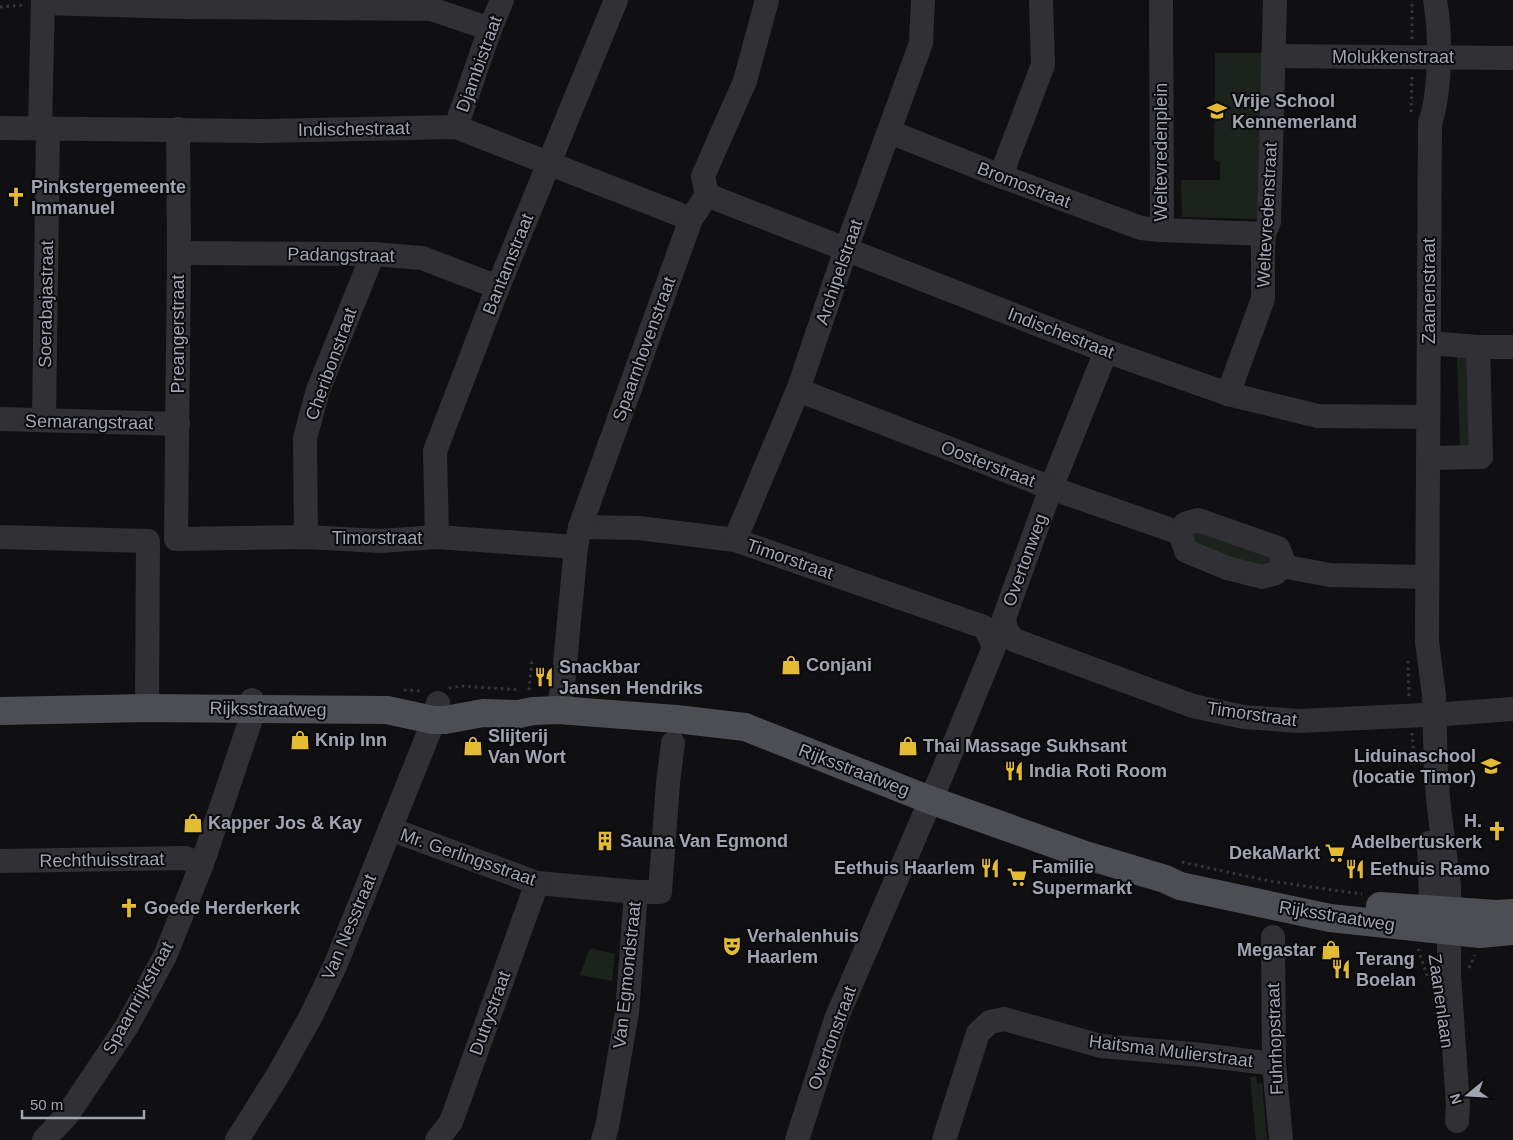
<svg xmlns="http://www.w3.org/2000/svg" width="1513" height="1140" viewBox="0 0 1513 1140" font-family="Helvetica,sans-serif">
<rect width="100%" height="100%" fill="#100f11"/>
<g fill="#1c231d">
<path d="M 1215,53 L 1264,53 L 1259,219 L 1182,217 L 1181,180 L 1220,180 L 1220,162 L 1214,160 Z"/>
<path d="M 1470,356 L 1472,453 L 1460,452 L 1457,357 Z"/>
<path d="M 1201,531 L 1268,554 L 1271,560 L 1269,566 L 1262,569 L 1194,546 L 1191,539 L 1193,533 Z"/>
<path d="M 590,948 L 615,954 L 612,981 L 580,975 Z"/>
<path d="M 1256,1076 L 1257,1084 L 1262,1083 L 1267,1140 L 1256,1140 L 1250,1077 Z"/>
</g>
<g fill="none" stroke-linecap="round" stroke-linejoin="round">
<g stroke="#37383c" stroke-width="3" stroke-dasharray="2.5 4" stroke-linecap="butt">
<path d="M 0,7 L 25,5"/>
<path d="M 1412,39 L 1412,0"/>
<path d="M 1411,112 L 1412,76"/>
<path d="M 1408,661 L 1409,697"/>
<path d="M 449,688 L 462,686 L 520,690"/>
<path d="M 404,690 L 423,691"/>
<path d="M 529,690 L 532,661"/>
<path d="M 1412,733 L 1414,757"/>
<path d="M 1182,862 L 1269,881 L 1362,894"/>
<path d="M 1418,949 L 1428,978"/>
<path d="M 1469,968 L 1475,955"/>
</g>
<g stroke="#313135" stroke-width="24">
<path d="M 1161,0 L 1162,216 L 1160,230 L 1264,234"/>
<path d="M 1435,0 C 1441,33 1441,91 1430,123 L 1427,642 L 1434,695 L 1436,774 L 1439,808 L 1449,886 L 1449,975 L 1458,1105 L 1457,1121"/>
<path d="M 43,3 L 183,7 L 431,9 L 490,29"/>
<path d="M 1273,56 L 1513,58"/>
<path d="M 456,127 L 490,29 L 502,0"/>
<path d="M 0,128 L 264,131 L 456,127 L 691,219"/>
<path d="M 40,128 L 43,0"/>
<path d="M 178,129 L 179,253 L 176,539 L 306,537 L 380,541 L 437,537 L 576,547"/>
<path d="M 890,132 L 1003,177 L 1141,228 L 1160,230"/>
<path d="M 1003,177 L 1006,162 L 1043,65 L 1041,0"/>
<path d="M 707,195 L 1106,351 L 1228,394 L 1318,416 L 1428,417"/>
<path d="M 179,253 L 373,254 L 422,258 L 498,287"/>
<path d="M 1429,343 L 1478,347 L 1513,347"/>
<path d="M 1106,351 L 1051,488 L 1004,618 L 1006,630 L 1014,640 L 1193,706 L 1244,717 L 1299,721 L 1446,714 L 1513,709"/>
<path d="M 798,390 L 1051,488 L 1180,533"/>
<path d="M 1228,394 L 1263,299 L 1263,247 L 1264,234 L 1269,222 L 1275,0"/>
<path d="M 0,419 L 178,424"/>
<path d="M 44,420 L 48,128"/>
<path d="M 1428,458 L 1481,457 L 1478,347"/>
<path d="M 1198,520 L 1278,548 L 1282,557 L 1282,566 L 1276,573 L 1262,577 L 1227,568 L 1186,551 L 1180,533 L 1185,524 Z"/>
<path d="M 580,527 L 639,528 L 735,540 L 984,627 L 989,635 L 994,647 L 942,774 L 836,1019 L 797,1140"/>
<path d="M 0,537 L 148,541 L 147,708"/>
<path d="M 306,537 L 305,438 L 318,390 L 373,254"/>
<path d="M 437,537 L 435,451 L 498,287 L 616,0"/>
<path d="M 735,540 L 798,390 L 846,249 L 921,43 L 923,0"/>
<path d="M 1282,566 L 1330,575 L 1427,577"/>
<path d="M 558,710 L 563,684 L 576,547 L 580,527 L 691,219 L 707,195 L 703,176 L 745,81 L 767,0"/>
<path d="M 390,829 L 537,883 L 636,892"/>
<path d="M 1429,843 L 1432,927"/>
<path d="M 0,861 L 185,858 L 202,864"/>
<path d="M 1273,937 L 1274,1064 L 1281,1140"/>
<path d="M 44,1140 L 68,1114 L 127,1026 L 165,956 L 202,864 L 252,716 L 252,700"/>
<path d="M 237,1140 L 278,1075 L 311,1016 L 335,966 L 430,730 L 438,703"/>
<path d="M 437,1140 L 451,1122 L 537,883"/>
<path d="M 603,1140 L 607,1127 L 627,1013 L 636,892 L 660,892 L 668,783 L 673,743"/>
<path d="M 944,1140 L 978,1033 L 990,1022 L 1004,1019 L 1101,1046 L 1202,1055 L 1274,1064"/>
</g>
<g stroke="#4d4e54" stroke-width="28">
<path d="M 0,711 L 147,708 L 387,710 L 433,720 L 445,720 L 483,713 L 519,714 L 533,711 L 558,710 L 676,719 L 745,727 L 930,800 L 1085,855 L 1165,879 L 1180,886 L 1330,918 L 1480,934 L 1513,931"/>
<path d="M 1380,906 L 1496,914 L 1513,913"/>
</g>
</g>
<defs>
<symbol id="school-bare" viewBox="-9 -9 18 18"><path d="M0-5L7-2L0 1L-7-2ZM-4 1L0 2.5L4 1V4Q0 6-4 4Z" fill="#e4bc34" stroke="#0b0a0c" stroke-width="2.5" paint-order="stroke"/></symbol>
<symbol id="church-bare" viewBox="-9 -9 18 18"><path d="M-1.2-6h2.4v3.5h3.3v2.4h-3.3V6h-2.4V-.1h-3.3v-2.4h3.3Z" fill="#e4bc34" stroke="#0b0a0c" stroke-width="2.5" paint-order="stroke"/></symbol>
<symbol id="shop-bare" viewBox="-9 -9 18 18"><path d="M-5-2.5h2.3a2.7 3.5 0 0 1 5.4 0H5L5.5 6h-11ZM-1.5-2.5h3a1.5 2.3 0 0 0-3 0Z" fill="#e4bc34" stroke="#0b0a0c" stroke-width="2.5" paint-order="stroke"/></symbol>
<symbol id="restaurant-bare" viewBox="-9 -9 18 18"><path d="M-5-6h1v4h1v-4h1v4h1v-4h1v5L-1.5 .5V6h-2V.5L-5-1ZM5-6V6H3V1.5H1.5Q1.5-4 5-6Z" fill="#e4bc34" stroke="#0b0a0c" stroke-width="2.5" paint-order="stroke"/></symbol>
<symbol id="building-bare" viewBox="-9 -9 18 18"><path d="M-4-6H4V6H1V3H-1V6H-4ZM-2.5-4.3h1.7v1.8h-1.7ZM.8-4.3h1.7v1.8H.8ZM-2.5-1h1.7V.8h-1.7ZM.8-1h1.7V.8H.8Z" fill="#e4bc34" stroke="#0b0a0c" stroke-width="2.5" paint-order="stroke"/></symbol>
<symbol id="supermarket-bare" viewBox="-9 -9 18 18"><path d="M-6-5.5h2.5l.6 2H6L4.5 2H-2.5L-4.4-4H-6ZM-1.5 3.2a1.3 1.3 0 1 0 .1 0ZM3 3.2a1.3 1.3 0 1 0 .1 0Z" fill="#e4bc34" stroke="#0b0a0c" stroke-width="2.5" paint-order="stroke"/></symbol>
<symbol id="theatre-bare" viewBox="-9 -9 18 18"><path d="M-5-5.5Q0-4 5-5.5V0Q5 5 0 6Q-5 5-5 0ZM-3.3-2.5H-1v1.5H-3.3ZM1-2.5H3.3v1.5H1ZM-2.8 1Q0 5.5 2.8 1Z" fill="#e4bc34" stroke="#0b0a0c" stroke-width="2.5" paint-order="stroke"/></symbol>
</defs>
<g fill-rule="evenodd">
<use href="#school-bare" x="1203" y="97" width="28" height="28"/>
<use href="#church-bare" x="2" y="183" width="28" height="28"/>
<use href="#shop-bare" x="777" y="651" width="28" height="28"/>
<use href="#restaurant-bare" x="530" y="663" width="28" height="28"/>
<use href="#shop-bare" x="286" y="726" width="28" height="28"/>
<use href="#shop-bare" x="459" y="732" width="28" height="28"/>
<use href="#shop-bare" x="894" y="732" width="28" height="28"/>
<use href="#school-bare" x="1477" y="752" width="28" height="28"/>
<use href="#restaurant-bare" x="1000" y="757" width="28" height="28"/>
<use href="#shop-bare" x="179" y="809" width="28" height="28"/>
<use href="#church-bare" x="1483" y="817" width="28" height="28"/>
<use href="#building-bare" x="591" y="827" width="28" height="28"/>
<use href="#supermarket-bare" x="1321" y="839" width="28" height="28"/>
<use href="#restaurant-bare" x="976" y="854" width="28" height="28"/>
<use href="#restaurant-bare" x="1341" y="855" width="28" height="28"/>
<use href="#supermarket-bare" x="1003" y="863" width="28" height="28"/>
<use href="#church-bare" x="115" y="894" width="28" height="28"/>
<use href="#theatre-bare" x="718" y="932" width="28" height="28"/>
<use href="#shop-bare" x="1317" y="936" width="28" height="28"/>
<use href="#restaurant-bare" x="1327" y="955" width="28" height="28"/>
</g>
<g text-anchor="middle" stroke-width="4" stroke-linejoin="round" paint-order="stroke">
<g font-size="18" fill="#a1a4b1" stroke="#0b0a0c">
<text x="1393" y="63">Molukkenstraat</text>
<text transform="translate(479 64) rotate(-70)" y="6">Djambistraat</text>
<text transform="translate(354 129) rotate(-1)" y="6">Indischestraat</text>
<text transform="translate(1161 152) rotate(-90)" y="6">Weltevredenplein</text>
<text transform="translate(1024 185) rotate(21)" y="6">Bromostraat</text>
<text transform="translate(1267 215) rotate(-87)" y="6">Weltevredenstraat</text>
<text transform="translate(341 255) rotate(1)" y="6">Padangstraat</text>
<text transform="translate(508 264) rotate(-68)" y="6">Bantamstraat</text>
<text transform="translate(839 272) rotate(-71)" y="6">Archipelstraat</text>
<text transform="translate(1429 291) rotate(-90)" y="6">Zaanenstraat</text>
<text transform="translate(46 304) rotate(-89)" y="6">Soerabajastraat</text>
<text transform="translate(1061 333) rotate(21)" y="6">Indischestraat</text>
<text transform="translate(178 334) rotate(-90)" y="6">Preangerstraat</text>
<text transform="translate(644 349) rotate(-70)" y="6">Spaarnhovenstraat</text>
<text transform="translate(331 364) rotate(-70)" y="6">Cheribonstraat</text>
<text transform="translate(89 422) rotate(1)" y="6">Semarangstraat</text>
<text transform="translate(988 464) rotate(21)" y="6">Oosterstraat</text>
<text x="377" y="544">Timorstraat</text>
<text transform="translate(790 559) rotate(19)" y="6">Timorstraat</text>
<text transform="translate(1025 560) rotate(-70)" y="6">Overtonweg</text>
<text transform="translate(268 709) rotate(1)" y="6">Rijksstraatweg</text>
<text transform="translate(1252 714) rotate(8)" y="6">Timorstraat</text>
<text transform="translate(854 770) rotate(21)" y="6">Rijksstraatweg</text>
<text transform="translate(468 857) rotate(19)" y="6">Mr. Gerlingsstraat</text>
<text transform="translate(102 860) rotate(-1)" y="6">Rechthuisstraat</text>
<text transform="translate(1337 916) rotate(9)" y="6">Rijksstraatweg</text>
<text transform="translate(349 927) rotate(-67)" y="6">Van Nesstraat</text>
<text transform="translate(627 975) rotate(-84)" y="6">Van Egmondstraat</text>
<text transform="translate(138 998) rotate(-61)" y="6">Spaarnrijkstraat</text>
<text transform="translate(1441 1001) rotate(82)" y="6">Zaanenlaan</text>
<text transform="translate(490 1013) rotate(-70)" y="6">Dutrystraat</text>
<text transform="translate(832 1038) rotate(-70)" y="6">Overtonstraat</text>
<text transform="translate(1275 1039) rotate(-92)" y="6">Fuhrhopstraat</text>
<text transform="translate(1171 1051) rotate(7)" y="6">Haitsma Mulierstraat</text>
</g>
<g font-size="18" font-weight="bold" fill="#a1a4b1" stroke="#0b0a0c" text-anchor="start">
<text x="1232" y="107">Vrije School<tspan x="1232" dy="21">Kennemerland</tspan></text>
<text x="31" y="193">Pinkstergemeente<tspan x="31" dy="21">Immanuel</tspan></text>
<text x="806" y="671">Conjani</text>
<text x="559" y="673">Snackbar<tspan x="559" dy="21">Jansen Hendriks</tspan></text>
<text x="488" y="742">Slijterij<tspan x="488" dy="21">Van Wort</tspan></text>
<text x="315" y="746">Knip Inn</text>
<text x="923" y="752">Thai Massage Sukhsant</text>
<text x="1476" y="762" text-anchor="end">Liduinaschool<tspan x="1476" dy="21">(locatie Timor)</tspan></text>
<text x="1029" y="777">India Roti Room</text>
<text x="1482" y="827" text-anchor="end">H.<tspan x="1482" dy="21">Adelbertuskerk</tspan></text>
<text x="208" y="829">Kapper Jos &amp; Kay</text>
<text x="620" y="847">Sauna Van Egmond</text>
<text x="1320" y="859" text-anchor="end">DekaMarkt</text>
<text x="1032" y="873">Familie<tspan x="1032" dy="21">Supermarkt</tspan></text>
<text x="975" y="874" text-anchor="end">Eethuis Haarlem</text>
<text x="1370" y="875">Eethuis Ramo</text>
<text x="144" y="914">Goede Herderkerk</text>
<text x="747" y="942">Verhalenhuis<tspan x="747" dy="21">Haarlem</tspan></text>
<text x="1316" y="956" text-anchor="end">Megastar</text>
<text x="1356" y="965">Terang<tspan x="1356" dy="21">Boelan</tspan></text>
</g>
</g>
<g transform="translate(1468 1095) rotate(252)" stroke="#0b0a0c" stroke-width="4" paint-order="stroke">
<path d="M0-4L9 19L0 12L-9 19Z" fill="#a1a4b1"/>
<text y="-8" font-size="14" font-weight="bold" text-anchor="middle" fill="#a1a4b1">N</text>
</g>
<path d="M22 1110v8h122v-8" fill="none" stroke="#a1a4b1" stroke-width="2.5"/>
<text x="30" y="1110" font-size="15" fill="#a1a4b1" stroke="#0b0a0c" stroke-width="4" paint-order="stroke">50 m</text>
</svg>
